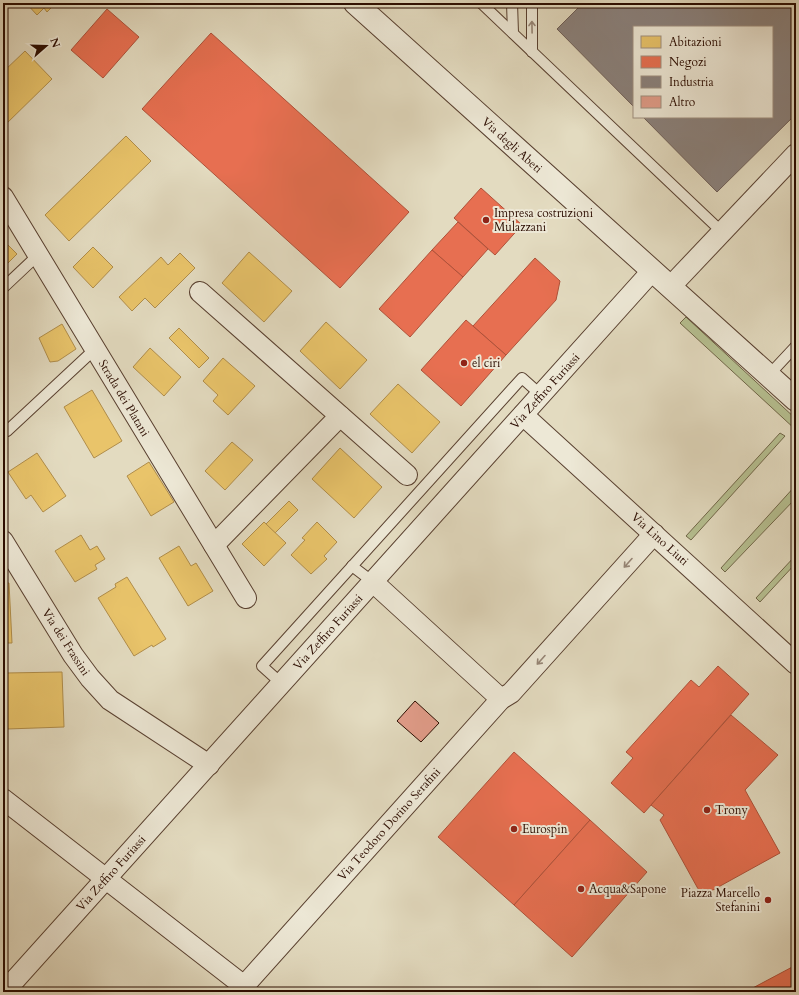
<svg xmlns="http://www.w3.org/2000/svg" width="799" height="995" viewBox="0 0 799 995" font-family="Cardo,serif">
<rect width="100%" height="100%" fill="#e3dbc0"/>
<filter id="stains"><feTurbulence type="fractalNoise" baseFrequency=".005" numOctaves="4"/><feColorMatrix values="0 0 0 0 .2 0 0 0 0 .09 0 0 0 0 .02 0 0 0 .5 -.17"/></filter>
<radialGradient id="worn" r=".72"><stop offset=".6" stop-color="#630" stop-opacity="0"/><stop offset="1" stop-color="#630" stop-opacity=".3"/></radialGradient>
<g fill="#b6c091" stroke="#706648">
<path d="M 686,317 L 796,419 L 796,430 L 680,323 Z"/>
<path d="M 780,433 L 785,436 L 691,540 L 686,536 Z"/>
<path d="M 796,485 L 796,498 L 725,572 L 721,568 Z"/>
<path d="M 796,555 L 796,563 L 760,602 L 756,598 Z"/>
</g>
<g fill="#e9c46a" stroke="#b08d4a">
<path d="M 26,3 L 56,3 L 47,12 L 44,8 L 37,15 Z"/>
<path d="M 25,51 L 52,79 L 3,127 L 3,72 Z"/>
<path d="M 126,136 L 151,161 L 69,241 L 45,215 Z"/>
<path d="M 3,240 L 17,254 L 3,268 Z"/>
<path d="M 93,247 L 113,267 L 93,288 L 73,267 Z"/>
<path d="M 249,252 L 292,291 L 264,322 L 222,283 Z"/>
<path d="M 180,253 L 195,268 L 155,308 L 145,298 L 132,311 L 119,297 L 161,257 L 168,265 Z"/>
<path d="M 326,322 L 367,360 L 340,389 L 300,351 Z"/>
<path d="M 62,324 L 76,349 L 58,361 L 50,362 L 39,338 Z"/>
<path d="M 179,328 L 209,358 L 199,368 L 169,338 Z"/>
<path d="M 150,348 L 181,377 L 164,396 L 133,367 Z"/>
<path d="M 223,358 L 255,386 L 228,415 L 213,401 L 218,395 L 203,381 Z"/>
<path d="M 398,384 L 440,422 L 412,453 L 370,414 Z"/>
<path d="M 92,390 L 122,441 L 94,458 L 64,407 Z"/>
<path d="M 232,442 L 253,460 L 225,490 L 205,471 Z"/>
<path d="M 340,448 L 382,487 L 354,518 L 312,479 Z"/>
<path d="M 37,453 L 66,496 L 43,512 L 31,495 L 26,499 L 8,472 Z"/>
<path d="M 149,462 L 174,502 L 151,516 L 127,476 Z"/>
<path d="M 289,501 L 298,510 L 275,533 L 266,524 Z"/>
<path d="M 264,522 L 286,543 L 264,566 L 242,544 Z"/>
<path d="M 317,522 L 337,542 L 324,556 L 327,559 L 311,574 L 291,555 L 305,540 L 302,538 Z"/>
<path d="M 81,535 L 90,550 L 97,546 L 105,559 L 95,565 L 97,569 L 75,582 L 55,551 Z"/>
<path d="M 179,546 L 191,566 L 196,563 L 213,591 L 188,606 L 159,558 Z"/>
<path d="M 127,577 L 166,639 L 153,647 L 152,645 L 134,656 L 98,598 L 116,587 L 115,584 Z"/>
<path d="M 3,583 L 9,583 L 12,643 L 3,643 Z"/>
<path d="M 62,672 L 64,727 L 7,729 L 6,673 Z"/>
</g>
<g fill="#e76f51" stroke="#af5139">
<path d="M 107,9 L 139,37 L 103,78 L 71,50 Z"/>
<path d="M 211,33 L 409,212 L 340,288 L 142,109 Z"/>
<path d="M 481,188 L 522,225 L 495,255 L 454,218 Z"/>
<path d="M 458,222 L 488,249 L 463,277 L 432,250 Z"/>
<path d="M 432,250 L 463,277 L 410,337 L 379,309 Z"/>
<path d="M 535,258 L 560,281 L 556,300 L 506,355 L 473,326 Z"/>
<path d="M 466,320 L 506,355 L 461,406 L 421,370 Z"/>
<path d="M 718,666 L 749,694 L 644,813 L 611,783 L 633,758 L 626,752 L 691,680 L 699,687 Z"/>
<path d="M 731,715 L 778,755 L 745,790 L 780,853 L 702,896 L 660,820 L 664,815 L 651,805 Z"/>
<path d="M 514,752 L 590,820 L 514,905 L 438,837 Z"/>
<path d="M 590,820 L 647,872 L 572,957 L 514,905 Z"/>
<path d="M 796,965 L 796,992 L 750,992 L 749,990 Z"/>
</g>
<path fill="#8a817c" stroke="#6e5e57" d="M 583,3 L 796,3 L 796,114 L 717,192 L 643,117 L 772,117 L 772,27 L 634,27 L 634,107 L 557,29 Z"/>
<path fill="#e29d8a" stroke="#2b0c00" d="M 415,701 L 439,723 L 421,742 L 397,721 Z"/>
<g fill="none" stroke-linecap="round" stroke-linejoin="round">
<defs>
<g id="service">
<path d="M 481,3 L 722,232"/>
<path d="M 512,3 L 513,33"/>
<path d="M 532,3 L 532,52"/>
<path d="M 3,288 L 38,255"/>
<path d="M 768,376 L 796,346"/>
<path d="M 7,431 L 95,349"/>
<path d="M 352,566 L 373,582"/>
<path d="M 282,684 L 262,666 L 522,378 L 541,395"/>
</g>
<g id="minor">
<path d="M 3,197 L 246,598"/>
<path d="M 670,287 L 796,154"/>
<path d="M 200,292 L 407,475"/>
<path d="M 523,415 L 796,664"/>
<path d="M 3,541 L 73,655 L 90,678 L 110,700 L 209,765"/>
<path d="M 214,545 L 340,416"/>
<path d="M 373,582 L 501,699"/>
<path d="M 3,799 L 244,986 L 501,699 L 511,693 L 654,534"/>
<path d="M 4,992 L 652,271"/>
</g>
<path id="tertiary" d="M 355,3 L 796,400"/>
</defs>
<use href="#service" stroke="#594030" stroke-width="12"/>
<use href="#minor" stroke="#594030" stroke-width="22"/>
<use href="#tertiary" stroke="#594030" stroke-width="24"/>
<use href="#service" stroke="#ede8d6" stroke-width="10"/>
<use href="#minor" stroke="#ede8d6" stroke-width="20"/>
<use href="#tertiary" stroke="#ede8d6" stroke-width="22"/>
</g>
<defs><path id="oneway-shaft" d="M-6 0H5M1.5-3L5.5 0L1.5 3" fill="none" stroke-width="1.6" stroke-linecap="round" stroke-linejoin="round"/></defs>
<g stroke="#968576">
<use href="#oneway-shaft" transform="translate(532 27) rotate(-91)"/>
<use href="#oneway-shaft" transform="translate(628 563) rotate(132)"/>
<use href="#oneway-shaft" transform="translate(541 660) rotate(132)"/>
</g>
<g fill="#8f2418" stroke="#ede8d6" stroke-width="1.5">
<circle cx="486" cy="220" r="4"/>
<circle cx="464" cy="363" r="4"/>
<circle cx="707" cy="810" r="4"/>
<circle cx="514" cy="829" r="4"/>
<circle cx="581" cy="889" r="4"/>
<circle cx="768" cy="900" r="4"/>
</g>
<g text-anchor="middle" stroke-width="4" stroke-linejoin="round" paint-order="stroke">
<g font-size="12" fill="#2b0c00" stroke="#ede8d6">
<text transform="translate(512 145) rotate(42)" y="4">Via degli Abeti</text>
<text transform="translate(545 391) rotate(-48)" y="4">Via Zeffiro Furiassi</text>
<text transform="translate(124 398) rotate(59)" y="4">Strada dei Platani</text>
<text transform="translate(660 539) rotate(42)" y="4">Via Lino Liuti</text>
<text transform="translate(328 632) rotate(-48)" y="4">Via Zeffiro Furiassi</text>
<text transform="translate(66 642) rotate(57)" y="4">Via dei Frassini</text>
<text transform="translate(389 824) rotate(-48)" y="4">Via Teodoro Dorino Serafini</text>
<text transform="translate(111 873) rotate(-48)" y="4">Via Zeffiro Furiassi</text>
</g>
<g font-size="12" fill="#2b0c00" stroke="#ede8d6" text-anchor="start">
<text x="494" y="217">Impresa costruzioni<tspan x="494" dy="14">Mulazzani</tspan></text>
<text x="472" y="367">el ciri</text>
<text x="715" y="814">Trony</text>
<text x="522" y="833">Eurospin</text>
<text x="589" y="893">Acqua&amp;Sapone</text>
<text x="760" y="897" text-anchor="end">Piazza Marcello<tspan x="760" dy="14">Stefanini</tspan></text>
</g>
</g>
<rect width="799" height="995" fill="none" stroke="#e3dbc0" stroke-width="16"/>
<rect x="4" y="4" width="791" height="987" fill="none" stroke="#2b0c00" stroke-width="2"/>
<rect x="8" y="8" width="783" height="979" fill="none" stroke="#2b0c00"/>
<rect x="633" y="26" width="140" height="92" fill="#ede8d6" stroke="#9f9080"/>
<rect x="641" y="36" width="20" height="12" fill="#e9c46a" stroke="#9f9080"/>
<text x="669" y="46" font-size="12" fill="#2b0c00">Abitazioni</text>
<rect x="641" y="56" width="20" height="12" fill="#e76f51" stroke="#9f9080"/>
<text x="669" y="66" font-size="12" fill="#2b0c00">Negozi</text>
<rect x="641" y="76" width="20" height="12" fill="#8a817c" stroke="#9f9080"/>
<text x="669" y="86" font-size="12" fill="#2b0c00">Industria</text>
<rect x="641" y="96" width="20" height="12" fill="#e29d8a" stroke="#9f9080"/>
<text x="669" y="106" font-size="12" fill="#2b0c00">Altro</text>
<g transform="translate(46 46) rotate(70)" stroke="#ede8d6" stroke-width="3" paint-order="stroke">
<path d="M0-3L7 15L0 10L-7 15Z" fill="#2b0c00"/>
<text y="-6" font-size="11" font-weight="bold" text-anchor="middle" fill="#2b0c00">N</text>
</g>
<rect width="100%" height="100%" filter="url(#stains)"/>
<rect width="100%" height="100%" fill="url(#worn)"/>
</svg>
